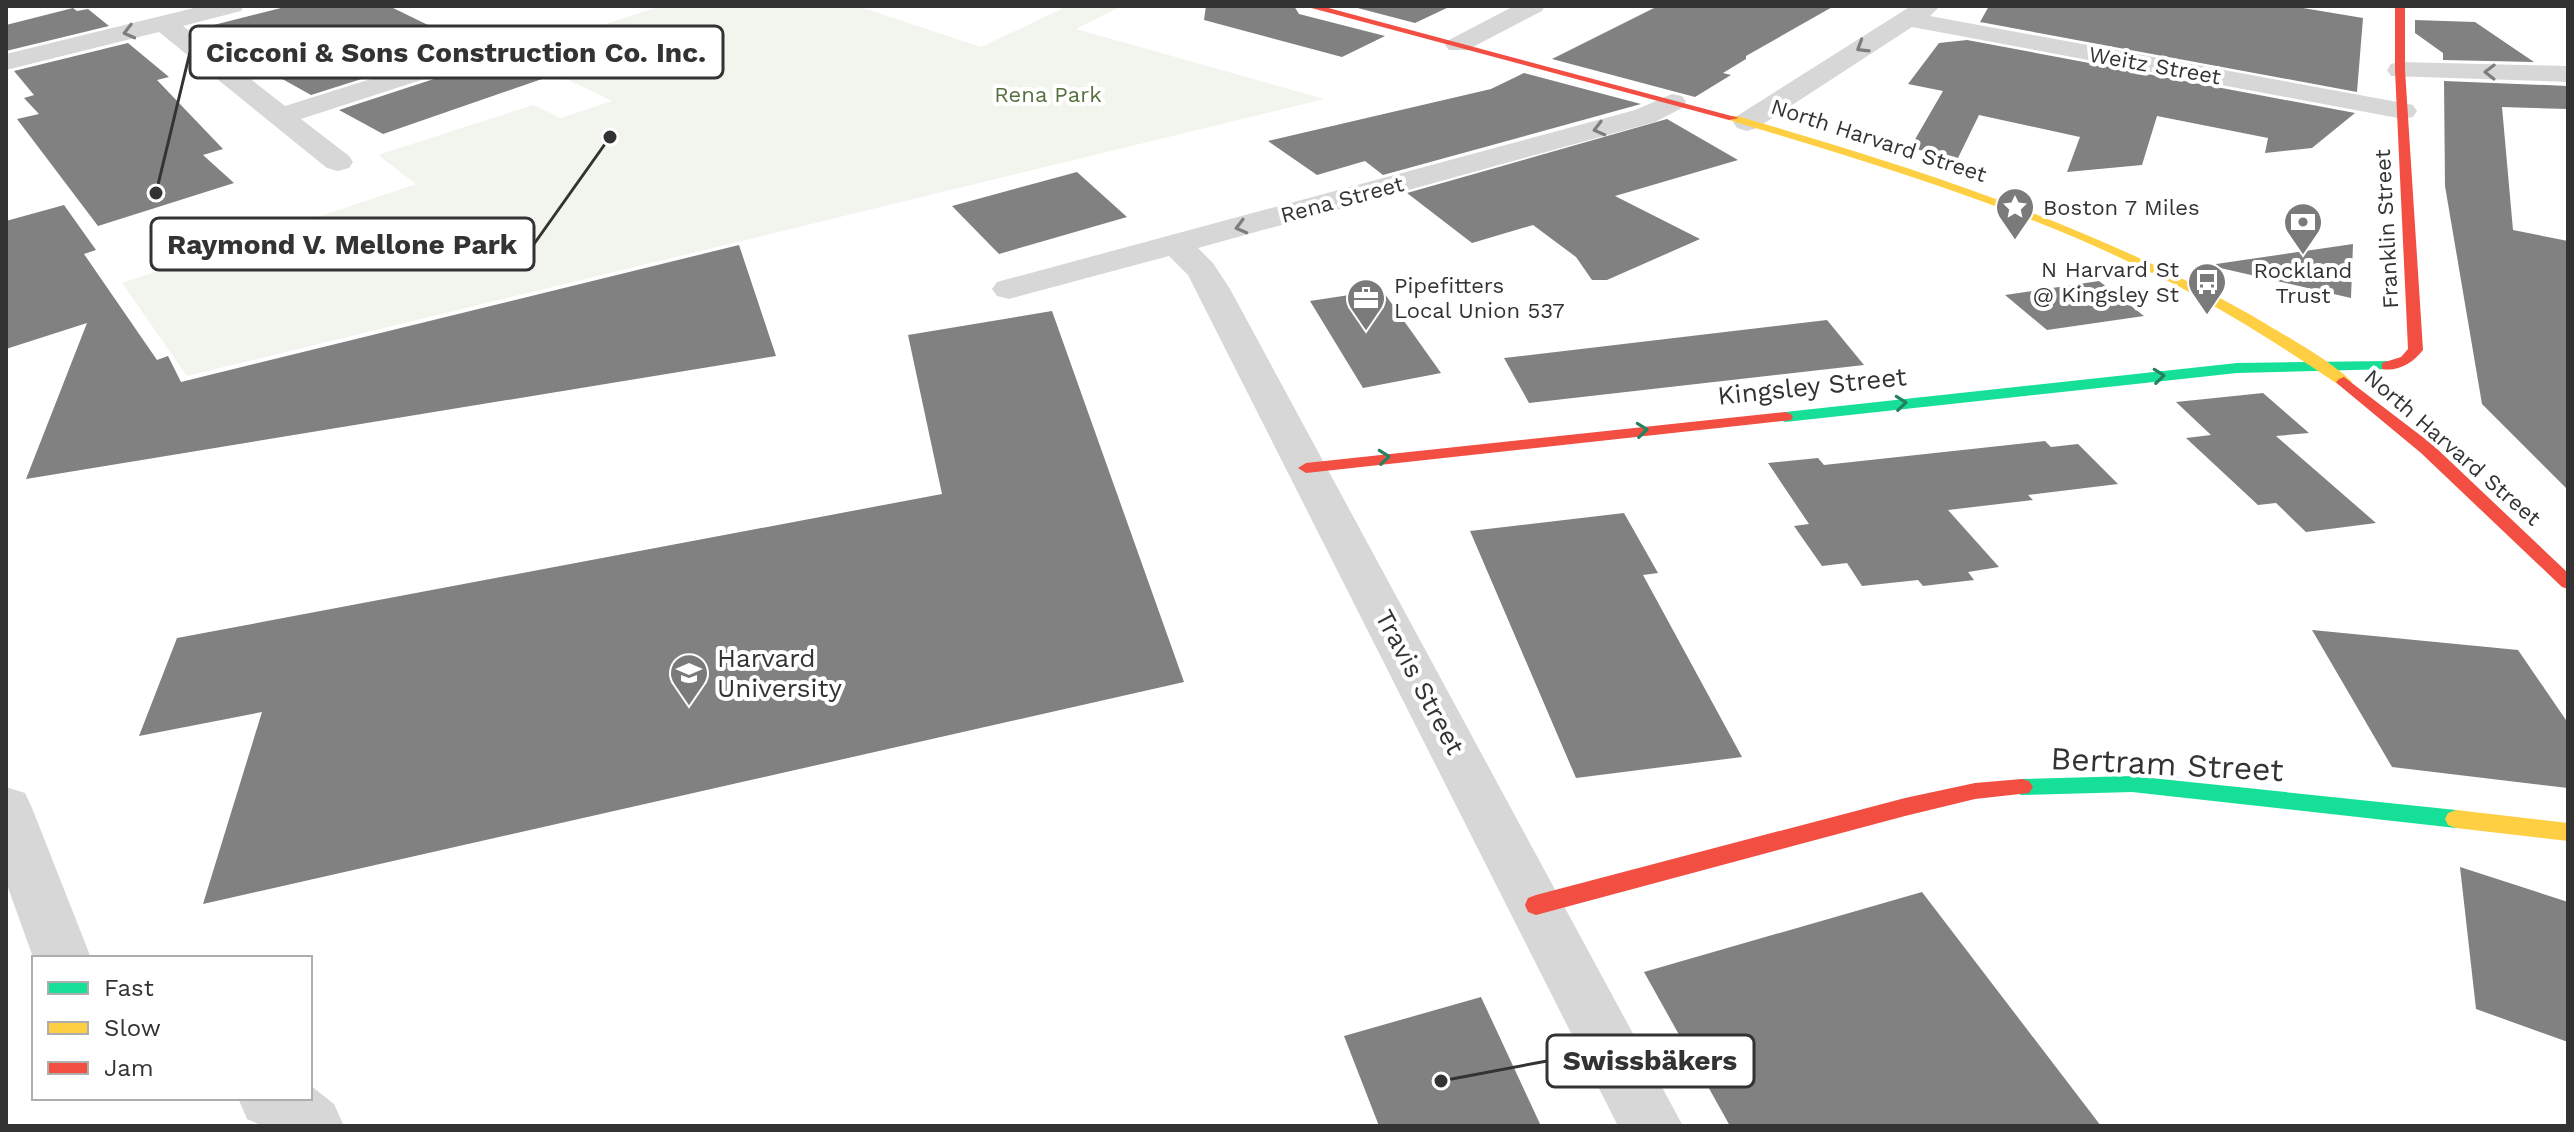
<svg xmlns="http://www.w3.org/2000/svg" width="2574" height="1132" viewBox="0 0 2574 1132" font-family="'Work Sans',sans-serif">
<rect width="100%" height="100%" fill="#fff"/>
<path fill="#f1f5ed" d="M 661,6 L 857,6 L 981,47 L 1068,6 L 1121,6 L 1076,29 L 1324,99 L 187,376 L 122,283 L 416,184 L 378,155 L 533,105 L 561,118 L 612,101 L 525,59 L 564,45 L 578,33 Z"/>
<g fill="#818181">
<path d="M 289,6 L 389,6 L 469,45 L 311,95 L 194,30 Z"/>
<path d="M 1206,6 L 1294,6 L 1299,14 L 1385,36 L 1342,57 L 1204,20 Z"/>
<path d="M 1350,6 L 1451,6 L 1415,23 Z"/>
<path d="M 1658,6 L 1834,6 L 1746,56 L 1746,59 L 1723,73 L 1731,75 L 1695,97 L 1552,59 Z"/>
<path d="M 1989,6 L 2291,6 L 2363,18 L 2357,92 L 1980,22 Z"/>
<path d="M 73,8 L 77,11 L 88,9 L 109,26 L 6,51 L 6,25 Z"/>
<path d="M 2415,20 L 2475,22 L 2534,62 L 2443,60 L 2443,53 L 2415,33 Z"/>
<path d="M 1967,40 L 2355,113 L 2312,148 L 2265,153 L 2268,138 L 2157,116 L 2142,165 L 2067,172 L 2080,137 L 1979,115 L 1958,158 L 1910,148 L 1943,91 L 1908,84 L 1939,43 Z"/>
<path d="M 128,43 L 169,77 L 157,80 L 223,149 L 203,155 L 234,183 L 98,226 L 17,119 L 39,114 L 24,98 L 34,95 L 14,71 Z"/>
<path d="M 498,58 L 542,79 L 383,134 L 339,110 Z"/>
<path d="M 1524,73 L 1641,104 L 1383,175 L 1365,161 L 1317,175 L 1268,141 L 1491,89 Z"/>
<path d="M 2444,81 L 2568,86 L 2568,109 L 2502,107 L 2513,230 L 2568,241 L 2568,490 L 2482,404 L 2445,186 Z"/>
<path d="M 1667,119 L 1738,160 L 1615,196 L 1700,239 L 1607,280 L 1592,280 L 1576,257 L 1533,225 L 1472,243 L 1407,193 Z"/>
<path d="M 1077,172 L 1127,217 L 999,254 L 952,206 Z"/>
<path d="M 64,205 L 96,250 L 84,254 L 157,360 L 168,356 L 181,382 L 739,245 L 776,356 L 26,479 L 87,323 L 6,349 L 6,221 Z"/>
<path d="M 2353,244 L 2351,298 L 2216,267 L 2216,264 Z"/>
<path d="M 2099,281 L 2144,316 L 2047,330 L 2005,295 Z"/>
<path d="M 1382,290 L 1441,373 L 1363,388 L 1310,301 Z"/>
<path d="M 1052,311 L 1184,682 L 203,904 L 262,712 L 139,736 L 177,638 L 942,494 L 908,335 Z"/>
<path d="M 1827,320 L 1864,365 L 1529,403 L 1504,358 Z"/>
<path d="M 2263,393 L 2309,433 L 2276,436 L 2376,523 L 2306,532 L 2276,503 L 2258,505 L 2186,438 L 2211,435 L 2176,402 Z"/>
<path d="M 2045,441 L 2051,447 L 2078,444 L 2118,484 L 2028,495 L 2033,500 L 1948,510 L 1999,567 L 1968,572 L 1974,580 L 1923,586 L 1918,580 L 1862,586 L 1847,563 L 1822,566 L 1794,526 L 1809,524 L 1768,463 L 1818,458 L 1824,465 Z"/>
<path d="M 1624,513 L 1658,573 L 1643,575 L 1742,757 L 1576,778 L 1470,531 Z"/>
<path d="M 2312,630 L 2518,650 L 2568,723 L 2568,788 L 2392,767 Z"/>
<path d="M 2460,867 L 2568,902 L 2568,1042 L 2476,1009 Z"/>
<path d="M 1922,892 L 2101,1126 L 1730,1126 L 1644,972 Z"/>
<path d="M 1481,997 L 1541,1126 L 1379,1126 L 1344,1036 Z"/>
</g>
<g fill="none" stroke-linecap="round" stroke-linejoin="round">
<g fill="#d7d7d7" fill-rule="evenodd">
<path d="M 202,6 L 244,6 L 241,11 L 183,26 L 285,106 L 511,35 L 529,35 L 533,40 L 529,45 L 301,119 L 349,156 L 353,162 L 349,168 L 338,171 L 327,168 L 159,32 L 6,70 L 6,54 Z"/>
<path d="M 1514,6 L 1545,6 L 1542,11 L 1467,50 L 1449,50 L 1445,45 L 1449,40 Z"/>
<path d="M 1911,6 L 1940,6 L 1930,16 L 2403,103 L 2413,105 L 2417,111 L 2413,117 L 2403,119 L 1912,27 L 1757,128 L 1747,131 L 1737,128 L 1733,122 L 1737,116 Z"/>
<path d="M 2400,62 L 2568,66 L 2568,82 L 2391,76 L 2387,70 L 2391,64 Z"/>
<path d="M 1672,94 L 1682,96 L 1686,102 L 1682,108 L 1655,122 L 1198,248 L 1213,263 L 1230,289 L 1683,1126 L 1618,1126 L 1188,275 L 1169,256 L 1009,299 L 997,296 L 992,289 L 997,282 L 1635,110 Z"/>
<path d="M 6,787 L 25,793 L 32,808 L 91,958 L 34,960 L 6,882 Z"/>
<path d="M 310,1085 L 334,1104 L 344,1126 L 263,1126 L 247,1119 L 238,1098 L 310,1098 Z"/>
</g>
<g fill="#16e098" fill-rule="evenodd">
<path d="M 2387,361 L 2392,363 L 2392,369 L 2237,373 L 1785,422 L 1777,417 L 1785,412 L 2237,363 Z"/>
<path d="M 2132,776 L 2456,810 L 2464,813 L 2467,819 L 2464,825 L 2456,828 L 2132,792 L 2022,795 L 2015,793 L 2011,787 L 2015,781 L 2022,779 Z"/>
</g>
<g fill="#ffcf43" fill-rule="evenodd">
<path d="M 1729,116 L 1737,116 C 1914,167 2090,224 2251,315 C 2277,331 2332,361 2352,382 L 2349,385 L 2339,385 C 2293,354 2248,325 2200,298 C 2053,217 1889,168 1729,120 Z"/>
<path d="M 2456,810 L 2568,823 L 2568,841 L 2456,828 L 2448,825 L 2445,819 L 2448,813 Z"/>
</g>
<g fill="#f24e42" fill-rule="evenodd">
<path d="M 1304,6 L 1321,6 L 1739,118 L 1729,120 Z"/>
<path d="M 2395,6 L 2405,6 L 2405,70 L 2423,350 C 2413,363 2398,372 2382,369 L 2382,363 L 2401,357 L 2408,349 L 2395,70 Z"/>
<path d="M 2344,377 L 2433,445 L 2568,573 L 2568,589 L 2562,587 L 2421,453 L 2339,385 L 2336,382 L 2339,379 Z"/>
<path d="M 1785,412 L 1791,414 L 1793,417 L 1791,420 L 1306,473 L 1298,468 L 1306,463 Z"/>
<path d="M 2022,779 L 2029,781 L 2033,787 L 2029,793 L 1975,799 L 1905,816 L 1536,915 L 1528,912 L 1525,905 L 1528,898 L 1536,895 L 1905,798 L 1975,783 Z"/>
</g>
</g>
<defs><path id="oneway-chevron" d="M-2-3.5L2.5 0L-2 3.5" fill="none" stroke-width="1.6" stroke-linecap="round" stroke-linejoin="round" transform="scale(2)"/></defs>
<g stroke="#7d7d7d">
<use href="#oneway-chevron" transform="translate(129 32) rotate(166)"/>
<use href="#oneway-chevron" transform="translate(1862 47) rotate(148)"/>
<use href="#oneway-chevron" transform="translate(2490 72) rotate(-179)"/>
<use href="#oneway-chevron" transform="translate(1599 129) rotate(165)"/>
<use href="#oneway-chevron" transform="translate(1241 227) rotate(165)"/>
</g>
<g stroke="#268160">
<use href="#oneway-chevron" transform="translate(2159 376) rotate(-6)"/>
<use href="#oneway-chevron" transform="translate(1901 403) rotate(-6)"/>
<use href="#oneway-chevron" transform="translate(1642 430) rotate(-6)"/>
<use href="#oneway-chevron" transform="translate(1384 457) rotate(-6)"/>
</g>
<defs>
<symbol id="sight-pin" viewBox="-11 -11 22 30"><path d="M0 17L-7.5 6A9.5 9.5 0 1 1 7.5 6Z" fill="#7a7a7a" stroke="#fff"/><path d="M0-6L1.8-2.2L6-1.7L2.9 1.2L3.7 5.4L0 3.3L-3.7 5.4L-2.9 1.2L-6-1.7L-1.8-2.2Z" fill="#fff"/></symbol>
<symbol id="bank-pin" viewBox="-11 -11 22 30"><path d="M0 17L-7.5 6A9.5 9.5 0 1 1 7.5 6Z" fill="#7a7a7a" stroke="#fff"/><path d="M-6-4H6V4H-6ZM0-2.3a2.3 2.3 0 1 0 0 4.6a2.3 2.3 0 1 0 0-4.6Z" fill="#fff"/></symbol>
<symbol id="bus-pin" viewBox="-11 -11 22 30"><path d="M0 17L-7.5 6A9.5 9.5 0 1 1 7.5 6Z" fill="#7a7a7a" stroke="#fff"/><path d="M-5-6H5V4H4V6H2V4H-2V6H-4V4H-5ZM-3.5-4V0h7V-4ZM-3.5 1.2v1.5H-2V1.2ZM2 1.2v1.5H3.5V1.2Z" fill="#fff"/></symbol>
<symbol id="office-pin" viewBox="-11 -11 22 30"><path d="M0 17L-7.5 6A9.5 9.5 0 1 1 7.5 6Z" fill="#7a7a7a" stroke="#fff"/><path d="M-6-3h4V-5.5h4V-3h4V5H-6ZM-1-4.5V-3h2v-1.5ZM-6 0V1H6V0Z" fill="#fff"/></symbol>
<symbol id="university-pin" viewBox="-11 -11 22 30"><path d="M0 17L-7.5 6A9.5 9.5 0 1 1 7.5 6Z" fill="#7a7a7a" stroke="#fff"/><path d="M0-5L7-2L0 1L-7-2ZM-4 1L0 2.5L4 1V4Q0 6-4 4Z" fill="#fff"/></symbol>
</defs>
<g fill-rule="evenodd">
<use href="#sight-pin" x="1993" y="185" width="44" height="60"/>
<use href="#bank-pin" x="2281" y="200" width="44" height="60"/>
<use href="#bus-pin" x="2185" y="260" width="44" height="60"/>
<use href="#office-pin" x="1344" y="276" width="44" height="60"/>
<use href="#university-pin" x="667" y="651" width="44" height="60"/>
</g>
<g text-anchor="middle" stroke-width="8" stroke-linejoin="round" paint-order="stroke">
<g font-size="22" fill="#333" stroke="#fff">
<text transform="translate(2155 65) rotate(10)" y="8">Weitz Street</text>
<text transform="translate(1879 140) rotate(18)" y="8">North Harvard Street</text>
<text transform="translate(1342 199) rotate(-15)" y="8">Rena Street</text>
<text transform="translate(2386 229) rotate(-93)" y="8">Franklin Street</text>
<text transform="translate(2453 447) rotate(41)" y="8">North Harvard Street</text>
</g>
<g font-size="22" fill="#56703f" stroke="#fff">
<text x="1048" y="102">Rena Park</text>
</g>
<g font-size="22" fill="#333" stroke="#fff" text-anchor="start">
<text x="2043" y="215">Boston 7 Miles</text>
<text x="2179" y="277" text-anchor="end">N Harvard St<tspan x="2179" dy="25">@ Kingsley St</tspan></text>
<text x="2303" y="278" text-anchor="middle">Rockland<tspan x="2303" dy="25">Trust</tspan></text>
<text x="1394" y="293">Pipefitters<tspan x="1394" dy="25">Local Union 537</tspan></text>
</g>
<g font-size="26" fill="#333" stroke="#fff">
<text transform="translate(1812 386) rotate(-6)" y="9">Kingsley Street</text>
<text transform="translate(1420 682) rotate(62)" y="9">Travis Street</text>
</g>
<g font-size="26" fill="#333" stroke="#fff" text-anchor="start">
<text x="717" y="667">Harvard<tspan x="717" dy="30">University</tspan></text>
</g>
<g font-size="32" fill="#333" stroke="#fff">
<text transform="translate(2167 764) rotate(3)" y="11">Bertram Street</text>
</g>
</g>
<path fill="none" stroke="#333" stroke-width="3" d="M156 193L190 52M610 137L534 244M1441 1081L1547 1061"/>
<g fill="#333" stroke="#fff" stroke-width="3">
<circle cx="156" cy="193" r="8"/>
<circle cx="610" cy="137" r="8"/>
<circle cx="1441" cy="1081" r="8"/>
</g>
<g fill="#fff" stroke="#333" stroke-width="3">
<rect x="190" y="26" width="533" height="52" rx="8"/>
<rect x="151" y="218" width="383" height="52" rx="8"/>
<rect x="1547" y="1035" width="207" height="52" rx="8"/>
</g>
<g font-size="28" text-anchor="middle" font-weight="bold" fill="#333">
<text x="456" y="62">Cicconi &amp; Sons Construction Co. Inc.</text>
<text x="342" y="254">Raymond V. Mellone Park</text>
<text x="1650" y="1070">Swissbäkers</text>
</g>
<rect width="2574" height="1132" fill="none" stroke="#333333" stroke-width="16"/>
<rect x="32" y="956" width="280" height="144" fill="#ffffff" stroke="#adadad" stroke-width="2"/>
<rect x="48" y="982" width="40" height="12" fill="#16e098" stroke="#adadad" stroke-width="2"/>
<text x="104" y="996" font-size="24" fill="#333333">Fast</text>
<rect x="48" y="1022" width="40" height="12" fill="#ffcf43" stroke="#adadad" stroke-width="2"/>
<text x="104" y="1036" font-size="24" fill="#333333">Slow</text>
<rect x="48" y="1062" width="40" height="12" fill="#f24e42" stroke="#adadad" stroke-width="2"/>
<text x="104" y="1076" font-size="24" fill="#333333">Jam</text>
</svg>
